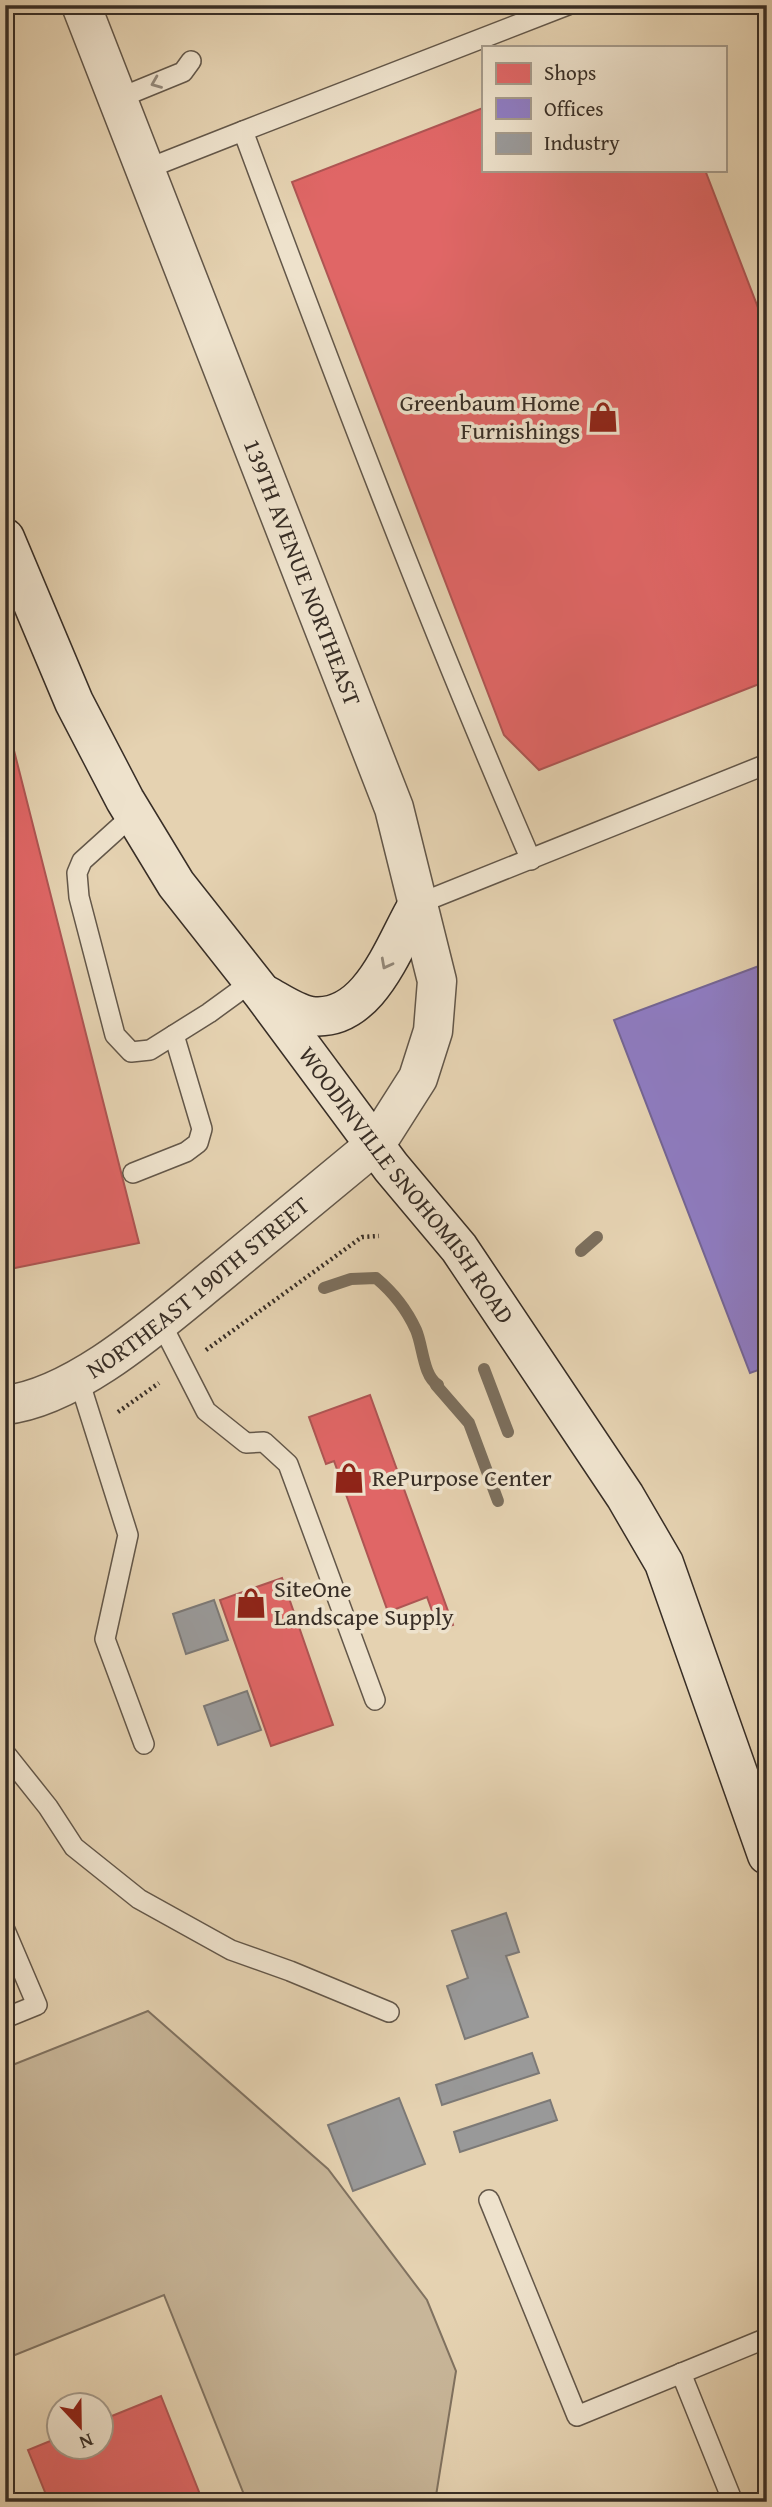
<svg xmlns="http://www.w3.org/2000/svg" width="772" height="2507" viewBox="0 0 772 2507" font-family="'Gentium Book Plus',serif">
<rect width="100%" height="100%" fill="#e5d2b1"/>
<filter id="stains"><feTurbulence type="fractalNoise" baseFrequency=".00286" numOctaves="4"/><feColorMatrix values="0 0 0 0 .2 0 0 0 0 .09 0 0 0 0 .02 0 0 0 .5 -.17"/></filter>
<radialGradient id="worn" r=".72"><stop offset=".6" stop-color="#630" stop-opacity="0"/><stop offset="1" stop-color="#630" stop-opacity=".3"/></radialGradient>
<path fill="#c8b699" stroke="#807260" stroke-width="2" d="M 148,2011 L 328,2169 L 427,2300 L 456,2371 L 435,2502 L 247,2502 L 164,2295 L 5,2359 L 5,2068 Z"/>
<g fill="#e06666" stroke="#ae5553" stroke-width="2">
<path d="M 483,108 L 483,170 L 705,170 L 767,331 L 767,681 L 539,770 L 504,735 L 292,182 Z"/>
<path d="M 5,715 L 139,1243 L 5,1270 Z"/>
<path d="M 370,1395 L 453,1625 L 439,1630 L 427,1597 L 388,1612 L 334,1461 L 326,1464 L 309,1417 Z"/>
<path d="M 282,1578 L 333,1725 L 271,1746 L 220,1600 Z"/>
<path d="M 161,2396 L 203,2502 L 49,2502 L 28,2450 L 60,2437 L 60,2448 L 102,2448 L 102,2420 Z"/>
</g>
<path fill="#8e7cc3" stroke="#746594" stroke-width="2" d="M 767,963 L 767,1367 L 750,1373 L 614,1020 Z"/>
<g fill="#999" stroke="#7c7976" stroke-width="2">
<path d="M 214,1600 L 228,1640 L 186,1654 L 173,1614 Z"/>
<path d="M 247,1691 L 261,1730 L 218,1745 L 204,1706 Z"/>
<path d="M 506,1913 L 519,1952 L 506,1956 L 528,2017 L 465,2039 L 447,1986 L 468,1978 L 452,1931 Z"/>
<path d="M 532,2053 L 539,2073 L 442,2105 L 436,2085 Z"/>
<path d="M 399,2098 L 425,2164 L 353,2191 L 328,2125 Z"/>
<path d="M 550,2100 L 557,2120 L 460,2152 L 454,2132 Z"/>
</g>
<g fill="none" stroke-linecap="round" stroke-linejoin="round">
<g stroke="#7c6f5d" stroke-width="12">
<path d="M 581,1251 L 597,1237"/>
<path d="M 324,1288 L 351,1279 L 376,1278 C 394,1293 406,1308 416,1330 C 423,1346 423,1376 438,1385"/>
<path d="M 484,1369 L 508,1432"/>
<path d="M 436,1385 L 469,1423 L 498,1501"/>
</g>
<defs>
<g id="service">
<path d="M 117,99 L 183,72 L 191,61"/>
<path d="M 243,131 L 568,5"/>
<path d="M 144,170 L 243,131 C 334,376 427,620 531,860"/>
<path d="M 134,814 L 82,861 L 77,873 L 79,897 L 115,1035 L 131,1052 L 150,1050 L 209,1013 L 253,981"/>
<path d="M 418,904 L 767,764"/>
<path d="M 133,1173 L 186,1152 L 198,1143 L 202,1129 L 174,1035"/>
<path d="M 160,1321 L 206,1411 L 246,1443 L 264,1442 L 288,1464 L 375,1700"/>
<path d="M 79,1380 L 128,1535 L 105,1639 L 144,1744"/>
<path d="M 5,1753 L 48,1807 L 74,1847 L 139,1899 L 231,1950 L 290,1971 L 389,2012"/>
<path d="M 5,1930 L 37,2005 L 5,2018"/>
<path d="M 489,2200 L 577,2416 L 767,2338"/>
<path d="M 681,2373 L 733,2502"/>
</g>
<g id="minor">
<path id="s1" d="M 5,1405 C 78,1397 163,1319 220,1273 C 272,1230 324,1187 376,1144"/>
</g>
<g id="tertiary">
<path id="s2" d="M 81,5 L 394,808 L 437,981 L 433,1031 L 418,1078 L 376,1144"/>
</g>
<g id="secondary">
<path id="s3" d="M 5,538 L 74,702 L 125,800 L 176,884 L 262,993 L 391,1167 L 459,1248 L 625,1496 L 664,1563 L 767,1855"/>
<path d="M 266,995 C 279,1002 296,1014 311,1016 C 370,1023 394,944 418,904"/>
</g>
</defs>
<use href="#service" stroke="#635749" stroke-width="22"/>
<use href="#minor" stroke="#635749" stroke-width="41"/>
<use href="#tertiary" stroke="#635749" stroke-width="41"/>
<use href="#secondary" stroke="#382e26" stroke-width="41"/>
<g stroke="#382e26" stroke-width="4.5" stroke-dasharray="2 3.5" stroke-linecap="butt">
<path d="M 206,1350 L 362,1237 L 379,1236"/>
<path d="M 118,1412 L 159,1383"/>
</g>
<use href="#service" stroke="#eee2cc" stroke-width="19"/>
<use href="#minor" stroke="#eee2cc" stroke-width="38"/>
<use href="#tertiary" stroke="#eee2cc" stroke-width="38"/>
<use href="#secondary" stroke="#eee2cc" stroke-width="38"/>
</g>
<defs><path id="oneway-chevron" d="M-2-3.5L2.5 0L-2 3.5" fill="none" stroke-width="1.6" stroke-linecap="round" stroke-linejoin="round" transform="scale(1.75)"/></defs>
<g stroke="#938879">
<use href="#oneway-chevron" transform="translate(156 83) rotate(158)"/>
<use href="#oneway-chevron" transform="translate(386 964) rotate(118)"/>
</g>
<defs>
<symbol id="shop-bare" viewBox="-9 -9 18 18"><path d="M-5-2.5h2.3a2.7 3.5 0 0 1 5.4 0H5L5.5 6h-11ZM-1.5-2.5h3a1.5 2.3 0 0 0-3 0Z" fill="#8f2418" stroke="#eee2cc" stroke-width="2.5" paint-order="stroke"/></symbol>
</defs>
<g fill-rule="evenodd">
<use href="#shop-bare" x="581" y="395" width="44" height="44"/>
<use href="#shop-bare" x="327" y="1456" width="44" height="44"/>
<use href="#shop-bare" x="229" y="1581" width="44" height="44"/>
</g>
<g text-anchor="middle" stroke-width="7" stroke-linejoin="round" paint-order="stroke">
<g font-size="24" fill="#382e26" stroke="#eee2cc" text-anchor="start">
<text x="580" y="411" text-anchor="end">Greenbaum Home<tspan x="580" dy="28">Furnishings</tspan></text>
<text x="372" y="1486">RePurpose Center</text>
<text x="274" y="1597">SiteOne<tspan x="274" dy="28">Landscape Supply</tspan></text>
</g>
<g font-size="24" fill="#382e26" stroke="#eee2cc">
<text dy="8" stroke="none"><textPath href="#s2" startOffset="609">139TH AVENUE NORTHEAST</textPath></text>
<text dy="8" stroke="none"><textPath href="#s3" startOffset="766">WOODINVILLE SNOHOMISH ROAD</textPath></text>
<text dy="8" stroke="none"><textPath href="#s1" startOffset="229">NORTHEAST 190TH STREET</textPath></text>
</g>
</g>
<rect width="772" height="2507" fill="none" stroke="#e5d2b1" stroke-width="28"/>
<rect x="7" y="7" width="758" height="2493" fill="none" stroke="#382e26" stroke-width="3.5"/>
<rect x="14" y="14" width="744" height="2479" fill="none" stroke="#382e26" stroke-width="2"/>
<rect x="482" y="46" width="245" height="126" fill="#eee2cc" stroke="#a59a8a" stroke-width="2"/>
<rect x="496" y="63" width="35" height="21" fill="#e06666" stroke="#a59a8a" stroke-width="2"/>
<text x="544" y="80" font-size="21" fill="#382e26">Shops</text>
<rect x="496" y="98" width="35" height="21" fill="#8e7cc3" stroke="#a59a8a" stroke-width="2"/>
<text x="544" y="116" font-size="21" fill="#382e26">Offices</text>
<rect x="496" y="133" width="35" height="21" fill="#999999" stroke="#a59a8a" stroke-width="2"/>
<text x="544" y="150" font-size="21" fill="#382e26">Industry</text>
<g transform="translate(80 2426) rotate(158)"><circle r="33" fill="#eee2cc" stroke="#a59a8a" stroke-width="2"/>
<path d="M0-5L12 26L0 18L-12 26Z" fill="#8f2418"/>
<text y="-10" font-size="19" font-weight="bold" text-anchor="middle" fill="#382e26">N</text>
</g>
<rect width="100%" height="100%" filter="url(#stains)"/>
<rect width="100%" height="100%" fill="url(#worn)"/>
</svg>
